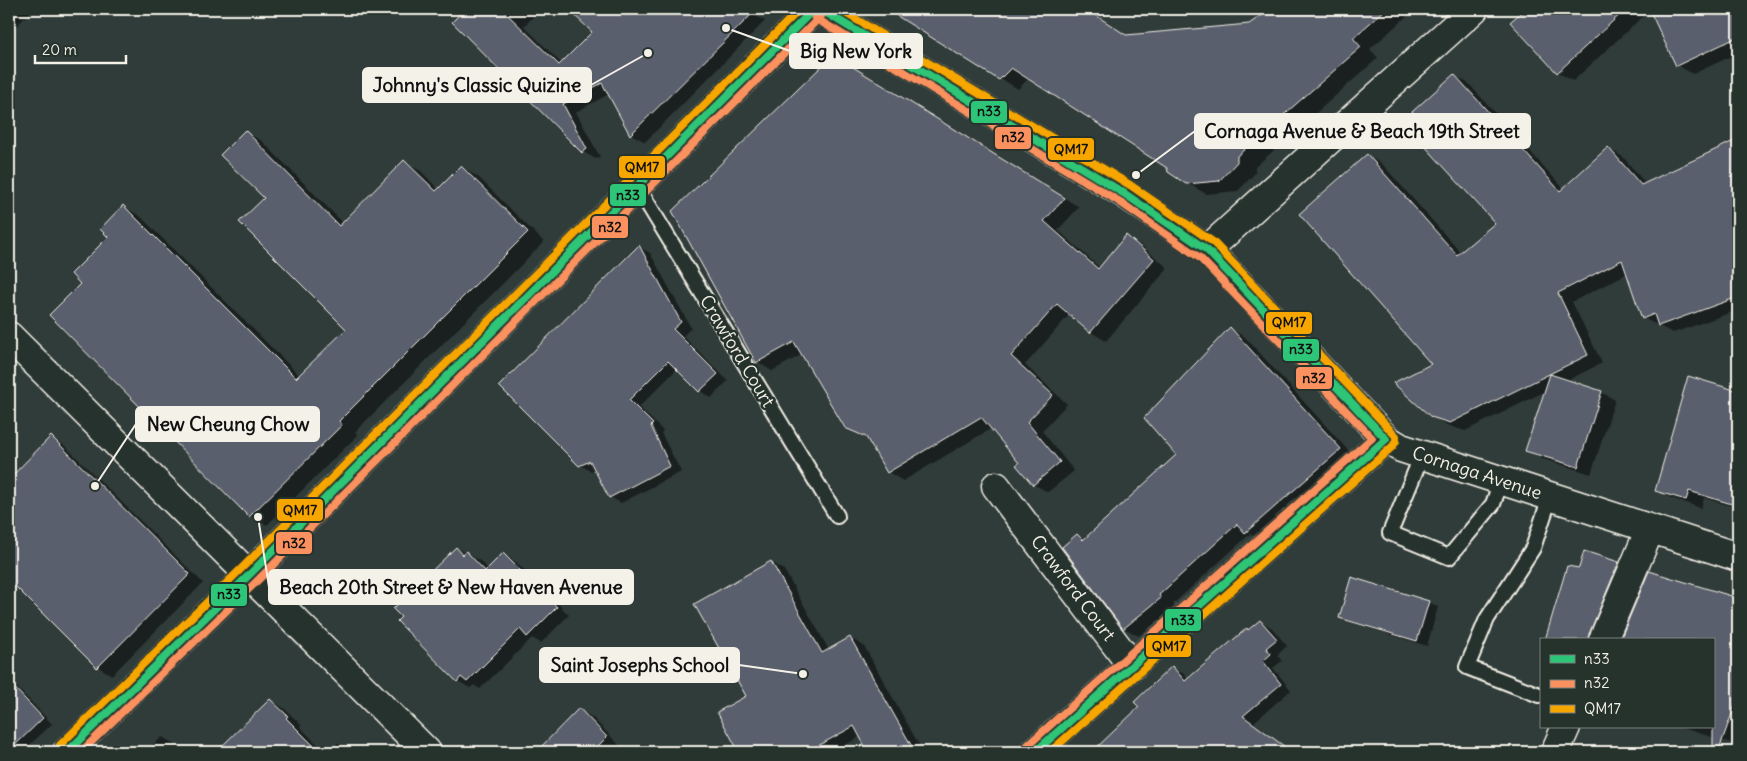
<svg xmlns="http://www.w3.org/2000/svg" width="1747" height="761" viewBox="0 0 1747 761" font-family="Delius,sans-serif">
<rect width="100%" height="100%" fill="#303c3a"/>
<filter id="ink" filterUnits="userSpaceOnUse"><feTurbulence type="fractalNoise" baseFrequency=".02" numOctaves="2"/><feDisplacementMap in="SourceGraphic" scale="10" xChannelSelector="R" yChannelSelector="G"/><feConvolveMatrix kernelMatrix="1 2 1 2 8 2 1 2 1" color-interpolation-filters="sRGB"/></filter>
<g filter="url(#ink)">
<g fill="#0007">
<path d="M 9,9 L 27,9 L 30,12 L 9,34 Z"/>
<path d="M 467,9 L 541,9 L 524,26 L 562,64 L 594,32 L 570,9 L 744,9 L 765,21 L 645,142 L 631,134 L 609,94 L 576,112 L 600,157 L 596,159 L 583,152 L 453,22 Z"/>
<path d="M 888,9 L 1100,9 L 1094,14 L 1127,36 L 1250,26 L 1278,9 L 1415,9 L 1370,49 L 1378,58 L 1255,167 L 1255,173 L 1238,191 L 1206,194 L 1187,183 L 1168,167 L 1029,78 L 1018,89 Z"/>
<path d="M 1527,9 L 1738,9 L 1738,53 L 1693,74 L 1677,65 L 1651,9 L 1573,81 L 1557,72 L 1512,22 Z"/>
<path d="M 860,72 L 1079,207 L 1058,230 L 1100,268 L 1127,237 L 1142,246 L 1168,268 L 1106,341 L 1091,332 L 1070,314 L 1025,365 L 1067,404 L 1042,431 L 1074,471 L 1048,492 L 1033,484 L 1021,463 L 992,428 L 903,481 L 888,472 L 869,439 L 846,427 L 803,354 L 772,371 L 757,362 Z"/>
<path d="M 1454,75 L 1469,84 L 1564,189 L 1608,148 L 1623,157 L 1646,184 L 1738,141 L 1738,310 L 1673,333 L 1643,318 L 1628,273 L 1572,302 L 1602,363 L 1566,381 L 1601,392 L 1615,400 L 1591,474 L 1540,458 L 1527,450 L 1546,391 L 1465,431 L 1447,425 L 1431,416 L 1433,364 L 1367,155 L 1382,164 L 1461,253 L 1496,223 Z"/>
<path d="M 245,132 L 262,141 L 343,223 L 404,162 L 421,171 L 439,190 L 461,167 L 478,177 L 544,242 L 355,432 L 358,435 L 267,525 L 250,516 L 82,284 L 109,237 L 124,207 L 140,216 L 300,376 L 348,329 L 266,198 Z"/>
<path d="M 639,247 L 650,253 L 691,328 L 683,336 L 728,381 L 711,398 L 700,391 L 677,369 L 639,407 L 663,431 L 661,433 L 681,472 L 621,503 L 610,497 L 595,469 L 591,471 L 580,465 Z"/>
<path d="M 1231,329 L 1245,337 L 1355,458 L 1261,541 L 1250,534 L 1173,604 L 1175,607 L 1139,636 L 1124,628 L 1078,535 L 1085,540 L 1178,455 Z"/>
<path d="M 1738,376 L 1738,508 L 1704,498 L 1701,508 L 1671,498 L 1656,490 L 1733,391 Z"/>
<path d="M 52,438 L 65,446 L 203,583 L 112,675 L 98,667 L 9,578 L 9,562 L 30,540 L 9,519 L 9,481 Z"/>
<path d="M 456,548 L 479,560 L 488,569 L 503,554 L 516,562 L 569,615 L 541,643 L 532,638 L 480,689 L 474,685 L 470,688 L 458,681 Z"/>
<path d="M 1585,553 L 1619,563 L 1634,572 L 1605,640 L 1546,640 L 1567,614 Z"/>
<path d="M 771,562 L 784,570 L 829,650 L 850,638 L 864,646 L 923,752 L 870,752 L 861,736 L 833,752 L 741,752 L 718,712 L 748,696 Z"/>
<path d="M 1650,573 L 1738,600 L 1738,745 L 1679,727 L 1713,727 L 1713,640 Z"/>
<path d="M 1352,579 L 1429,602 L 1438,607 L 1427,646 L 1350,622 L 1340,617 Z"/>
<path d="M 1261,621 L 1272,628 L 1287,646 L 1277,655 L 1282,661 L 1273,668 L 1291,690 L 1253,723 L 1291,751 L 1289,752 L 1093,752 L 1141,707 L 1172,668 L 1184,674 L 1188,680 Z"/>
<path d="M 9,679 L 52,724 L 22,752 L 9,752 Z"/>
<path d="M 271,700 L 285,709 L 301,725 L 300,727 L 325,752 L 218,752 Z"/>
<path d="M 579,710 L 592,717 L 619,745 L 613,750 L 615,752 L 537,752 Z"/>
<path d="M 162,737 L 176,745 L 183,752 L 146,752 Z"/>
<path d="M 338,743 L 352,752 L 353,752 L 329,752 Z"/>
</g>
<g fill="#5a5f6d" stroke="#f4f1e8">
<path d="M 465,9 L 502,9 L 559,65 L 592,32 L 568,9 L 757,9 L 630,135 L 602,83 L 563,104 L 587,149 L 582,153 L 452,22 Z"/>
<path d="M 886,9 L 1086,9 L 1126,35 L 1249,24 L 1271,9 L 1386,9 L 1353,38 L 1361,47 L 1237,156 L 1237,162 L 1219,181 L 1186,184 L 1168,172 L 1167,168 L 1011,68 L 999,80 Z"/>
<path d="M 1525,9 L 1626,9 L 1557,73 L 1510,22 Z"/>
<path d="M 1649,9 L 1738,9 L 1738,37 L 1676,66 Z"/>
<path d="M 845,62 L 1065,198 L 1044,221 L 1098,269 L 1126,235 L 1154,259 L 1090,333 L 1057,304 L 1011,356 L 1053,395 L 1027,422 L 1060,462 L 1033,485 L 1016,465 L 1019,463 L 981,417 L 887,473 L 866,437 L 845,428 L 794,342 L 756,363 L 672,211 L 824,64 Z"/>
<path d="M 1454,74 L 1560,191 L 1608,147 L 1641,185 L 1738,139 L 1738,297 L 1658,326 L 1654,314 L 1642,319 L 1622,260 L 1558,293 L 1588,355 L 1450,423 L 1431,417 L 1393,383 L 1431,364 L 1299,214 L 1367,154 L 1457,255 L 1495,223 L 1402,121 Z"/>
<path d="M 245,130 L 339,226 L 404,160 L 436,191 L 461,166 L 528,232 L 339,421 L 342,425 L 249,517 L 49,315 L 80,284 L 71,274 L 108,237 L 100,229 L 123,205 L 296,378 L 346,329 L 239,222 L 264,198 L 220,155 Z"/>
<path d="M 639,245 L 681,322 L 673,329 L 718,374 L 699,392 L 668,361 L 629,400 L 653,424 L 651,426 L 670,466 L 609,498 L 590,461 L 579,466 L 499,386 Z"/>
<path d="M 1230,327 L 1341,449 L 1245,533 L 1237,524 L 1159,595 L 1161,598 L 1123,629 L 1062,547 L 1077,534 L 1083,540 L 1176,455 L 1144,418 Z"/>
<path d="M 1550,374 L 1602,391 L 1578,467 L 1525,451 Z"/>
<path d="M 1688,376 L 1738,391 L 1738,506 L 1689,491 L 1686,500 L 1655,491 Z"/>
<path d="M 51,436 L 190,574 L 97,668 L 9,580 L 9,479 Z"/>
<path d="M 456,547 L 463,555 L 466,551 L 485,571 L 503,553 L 557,607 L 527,637 L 520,629 L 467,682 L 461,677 L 457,682 L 397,621 L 401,617 L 393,609 Z"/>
<path d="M 1584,551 L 1619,562 L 1589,634 L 1588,640 L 1545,640 L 1567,566 L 1579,568 Z"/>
<path d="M 771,561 L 822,653 L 850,637 L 915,752 L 868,752 L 854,726 L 807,752 L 739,752 L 717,712 L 746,696 L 694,604 Z"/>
<path d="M 1649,571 L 1738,598 L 1738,697 L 1718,752 L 1713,752 L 1713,640 L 1620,640 Z"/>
<path d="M 1351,577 L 1429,601 L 1417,641 L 1339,618 Z"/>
<path d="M 1260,620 L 1277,639 L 1266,648 L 1271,654 L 1263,661 L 1281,684 L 1243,716 L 1292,752 L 1092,752 L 1139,707 L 1134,702 L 1172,666 L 1185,681 L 1247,628 L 1248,630 Z"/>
<path d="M 9,682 L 43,718 L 9,751 Z"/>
<path d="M 270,699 L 288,716 L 286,718 L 320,752 L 216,752 Z"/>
<path d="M 579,708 L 607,737 L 592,752 L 536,752 Z"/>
</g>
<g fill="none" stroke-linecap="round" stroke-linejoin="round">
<defs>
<g id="lane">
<path d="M 637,186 L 837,516"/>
<path d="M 1422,455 L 1390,533 L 1449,557 L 1493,504 L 1501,481"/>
<path d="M 1539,695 L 1467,667 L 1487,619 L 1533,548 L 1550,497"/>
</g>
<g id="street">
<path d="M 1207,250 L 1474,9"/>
<path d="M 9,336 L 427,752"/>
<path d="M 996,486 L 1132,666"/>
<path d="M 1603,640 L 1650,529"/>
<path d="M 67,752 L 248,576 L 814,9"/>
<path d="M 1035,752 L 1386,439"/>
<path d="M 1555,752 L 1566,727"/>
</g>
<path id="secondary" d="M 820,9 L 1125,194 L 1207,250 L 1386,439 L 1401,448 L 1738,557"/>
</defs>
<use href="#lane" stroke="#f4f1e8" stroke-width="18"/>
<use href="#street" stroke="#f4f1e8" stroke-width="31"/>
<use href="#secondary" stroke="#f4f1e8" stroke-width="31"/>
<use href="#lane" stroke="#26332d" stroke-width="14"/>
<use href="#street" stroke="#26332d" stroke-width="28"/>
<use href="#secondary" stroke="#26332d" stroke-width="28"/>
<defs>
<g id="bus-1">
<path d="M 820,9 L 1125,194 L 1207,250 L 1386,439 L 1035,752"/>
<path d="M 67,752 L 248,576 L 814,9"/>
</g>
<g id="bus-2">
<path d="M 815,18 L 1120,202 L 1200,258 L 1372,438 L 1028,745"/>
<path d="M 81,752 L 255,583 L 821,16"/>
</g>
<g id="bus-3">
<path d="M 839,9 L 1130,185 L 1213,242 L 1396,436 L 1396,441 L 1393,446 L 1050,752"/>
<path d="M 60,745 L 241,569 L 800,9"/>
</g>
</defs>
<use href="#bus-1" stroke="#26332d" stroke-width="11"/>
<use href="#bus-2" stroke="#26332d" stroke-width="11"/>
<use href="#bus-3" stroke="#26332d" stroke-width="11"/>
<use href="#bus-1" stroke="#2dc577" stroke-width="8"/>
<use href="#bus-2" stroke="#fa915f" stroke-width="8"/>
<use href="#bus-3" stroke="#f7a600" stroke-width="8"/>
</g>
</g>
<g text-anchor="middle" stroke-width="5" stroke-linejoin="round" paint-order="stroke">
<g font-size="18" fill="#f4f1e8" stroke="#26332d">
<text transform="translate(737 351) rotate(59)" y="6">Crawford Court</text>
<text transform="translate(1477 473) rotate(18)" y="6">Cornaga Avenue</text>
<text transform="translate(1073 588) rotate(53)" y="6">Crawford Court</text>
</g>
</g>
<path fill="none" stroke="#f4f1e8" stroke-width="2" d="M726 28L790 51M648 53L591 85M1136 175L1195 131M95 486L136 424M258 517L269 587M803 674L739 665"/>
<g fill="#f4f1e8" stroke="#26332d" stroke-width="2">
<circle cx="726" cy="28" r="5"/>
<circle cx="648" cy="53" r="5"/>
<circle cx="1136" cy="175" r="5"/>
<circle cx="95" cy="486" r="5"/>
<circle cx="258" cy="517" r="5"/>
<circle cx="803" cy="674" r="5"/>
</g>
<g fill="#f4f1e8" stroke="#f4f1e8" stroke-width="2">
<rect x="790" y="34" width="132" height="34" rx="5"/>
<rect x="363" y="68" width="228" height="34" rx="5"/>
<rect x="1195" y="114" width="335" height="34" rx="5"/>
<rect x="136" y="407" width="183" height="34" rx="5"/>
<rect x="269" y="570" width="364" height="34" rx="5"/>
<rect x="540" y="648" width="199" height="34" rx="5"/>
</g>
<g font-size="19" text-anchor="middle" font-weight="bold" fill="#111">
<text x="856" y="58">Big New York</text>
<text x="477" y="92">Johnny's Classic Quizine</text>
<text x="1362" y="138">Cornaga Avenue &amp; Beach 19th Street</text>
<text x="228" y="431">New Cheung Chow</text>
<text x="451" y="594">Beach 20th Street &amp; New Haven Avenue</text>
<text x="640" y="672">Saint Josephs School</text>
</g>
<g stroke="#26332d" stroke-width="2">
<rect x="970" y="100" width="38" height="24" rx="5" fill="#2dc577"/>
<rect x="994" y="126" width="38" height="24" rx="5" fill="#fa915f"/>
<rect x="1047" y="137" width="48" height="24" rx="5" fill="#f7a600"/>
<rect x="618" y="155" width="48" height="24" rx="5" fill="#f7a600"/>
<rect x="609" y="183" width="38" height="24" rx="5" fill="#2dc577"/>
<rect x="591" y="215" width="38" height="24" rx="5" fill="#fa915f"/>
<rect x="1265" y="311" width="48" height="24" rx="5" fill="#f7a600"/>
<rect x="1282" y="338" width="38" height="24" rx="5" fill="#2dc577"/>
<rect x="1295" y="366" width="38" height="24" rx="5" fill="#fa915f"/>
<rect x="276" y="498" width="48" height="24" rx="5" fill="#f7a600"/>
<rect x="275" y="531" width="38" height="24" rx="5" fill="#fa915f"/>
<rect x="210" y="583" width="38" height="24" rx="5" fill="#2dc577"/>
<rect x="1164" y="608" width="38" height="24" rx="5" fill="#2dc577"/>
<rect x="1145" y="634" width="47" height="24" rx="5" fill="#f7a600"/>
</g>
<g font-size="14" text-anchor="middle" font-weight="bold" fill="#111">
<text x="989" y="116">n33</text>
<text x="1013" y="142">n32</text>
<text x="1071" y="154">QM17</text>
<text x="642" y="172">QM17</text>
<text x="628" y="200">n33</text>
<text x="610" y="232">n32</text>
<text x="1289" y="327">QM17</text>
<text x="1301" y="354">n33</text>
<text x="1314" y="383">n32</text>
<text x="300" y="515">QM17</text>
<text x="294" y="548">n32</text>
<text x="229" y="599">n33</text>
<text x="1183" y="625">n33</text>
<text x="1169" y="651">QM17</text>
</g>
<rect width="1747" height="761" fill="none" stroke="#26332d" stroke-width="30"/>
<rect x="15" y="15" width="1717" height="731" fill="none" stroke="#f4f1e8" stroke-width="2" filter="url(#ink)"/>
<rect x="1540" y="638" width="175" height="90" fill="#26332d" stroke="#787f78"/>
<rect x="1550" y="655" width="25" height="8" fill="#2dc577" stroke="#787f78"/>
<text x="1584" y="664" font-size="15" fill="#f4f1e8">n33</text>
<rect x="1550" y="680" width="25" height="8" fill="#fa915f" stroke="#787f78"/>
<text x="1584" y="688" font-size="15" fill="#f4f1e8">n32</text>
<rect x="1550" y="705" width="25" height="8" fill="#f7a600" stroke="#787f78"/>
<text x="1584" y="714" font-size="15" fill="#f4f1e8">QM17</text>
<path d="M35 55v8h91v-8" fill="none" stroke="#f4f1e8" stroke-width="2.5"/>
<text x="42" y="55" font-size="15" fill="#f4f1e8" stroke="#26332d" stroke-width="4" paint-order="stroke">20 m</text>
</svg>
